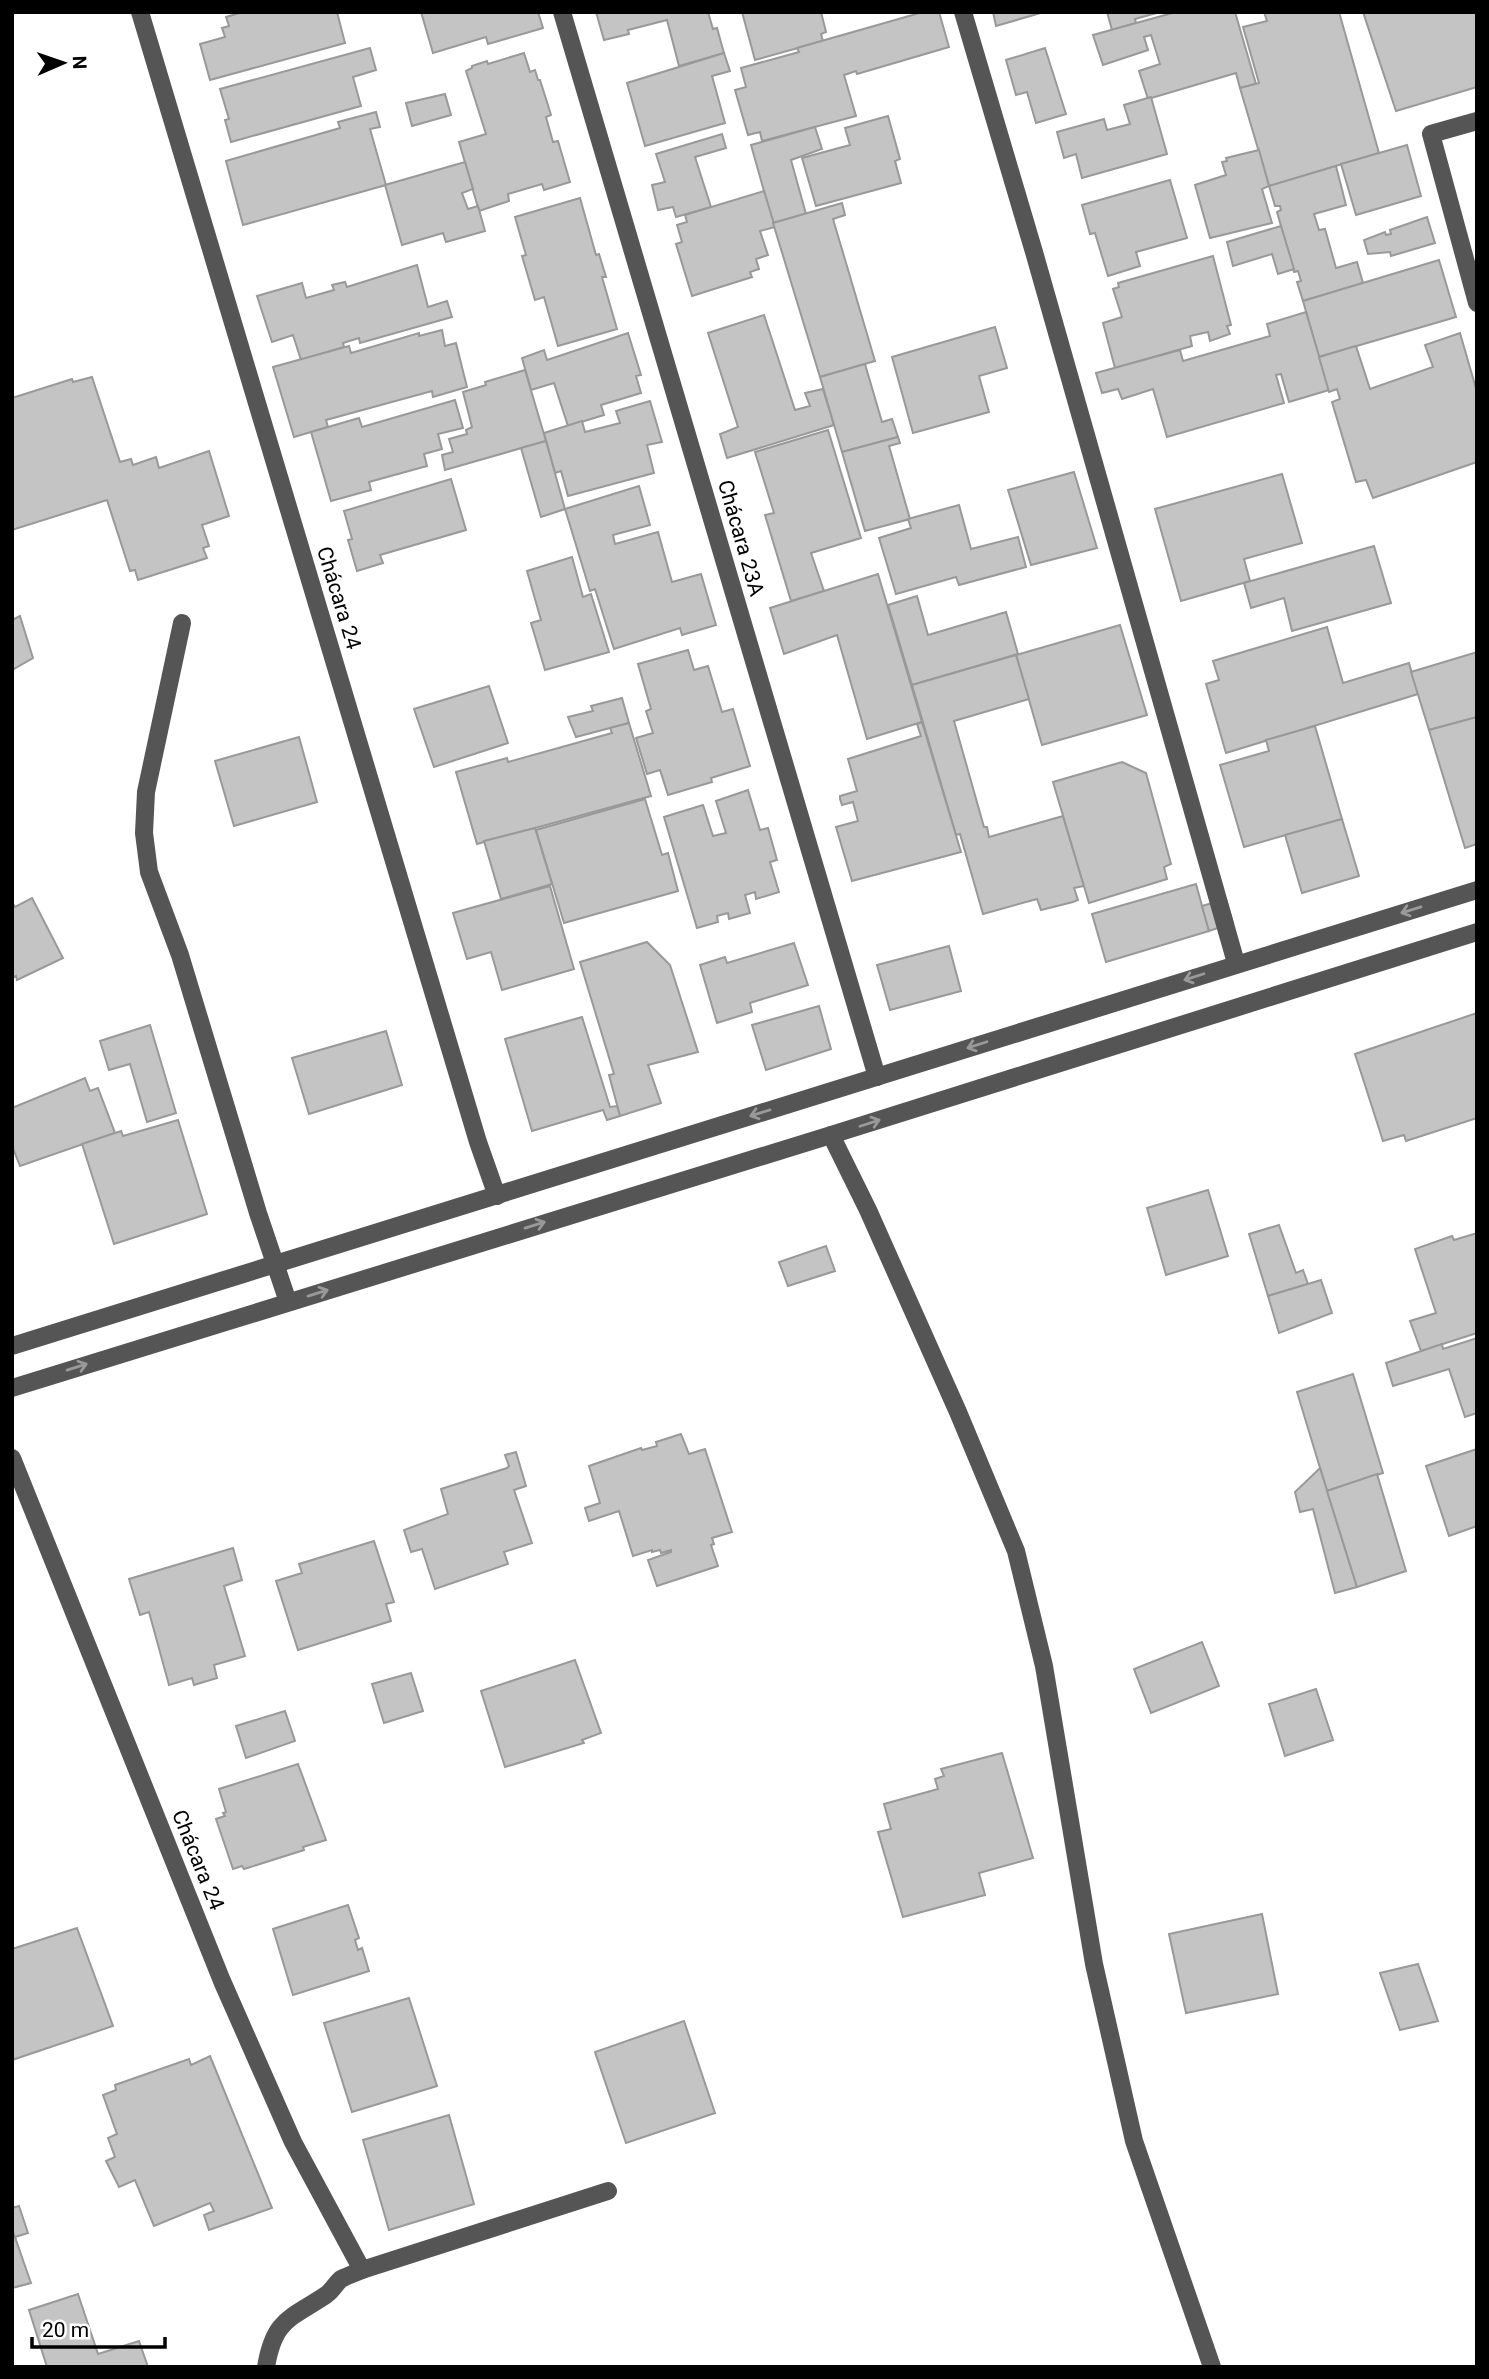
<svg xmlns="http://www.w3.org/2000/svg" width="1489" height="2379" viewBox="0 0 1489 2379" font-family="Roboto,sans-serif">
<rect width="100%" height="100%" fill="#fff"/>
<g fill="#c4c4c4" stroke="#999" stroke-width="2">
<path d="M 243,12 L 337,12 L 345,43 L 210,80 L 200,44 L 225,37 L 222,28 L 229,26 L 226,17 Z"/>
<path d="M 421,12 L 538,12 L 543,28 L 488,44 L 486,37 L 433,53 Z"/>
<path d="M 596,12 L 708,12 L 713,29 L 717,28 L 724,53 L 679,66 L 667,20 L 628,30 L 629,34 L 604,40 Z"/>
<path d="M 742,12 L 821,12 L 826,32 L 821,34 L 823,41 L 755,60 Z"/>
<path d="M 923,12 L 939,12 L 949,47 L 857,74 L 856,71 L 844,75 L 856,116 L 762,141 L 760,132 L 748,135 L 735,90 L 746,87 L 741,68 L 799,52 L 797,48 Z"/>
<path d="M 993,12 L 1044,12 L 996,26 Z"/>
<path d="M 1107,12 L 1160,12 L 1135,19 L 1136,23 L 1112,30 Z"/>
<path d="M 1176,12 L 1235,12 L 1256,84 L 1240,88 L 1236,73 L 1148,99 L 1139,71 L 1160,64 L 1151,35 L 1144,37 L 1148,50 L 1103,65 L 1093,35 Z"/>
<path d="M 1264,12 L 1339,12 L 1379,153 L 1269,186 L 1240,88 L 1259,83 L 1243,27 L 1267,21 Z"/>
<path d="M 1363,12 L 1477,12 L 1477,87 L 1396,111 Z"/>
<path d="M 370,48 L 376,70 L 353,77 L 361,106 L 231,142 L 225,120 L 229,119 L 220,89 Z"/>
<path d="M 1045,48 L 1066,114 L 1036,123 L 1027,92 L 1016,95 L 1006,60 Z"/>
<path d="M 524,53 L 530,72 L 535,70 L 538,80 L 540,80 L 551,115 L 546,117 L 553,142 L 558,141 L 570,182 L 544,190 L 542,184 L 508,194 L 509,201 L 479,211 L 459,142 L 486,134 L 466,71 L 472,68 L 472,66 L 487,61 L 488,64 Z"/>
<path d="M 724,53 L 730,71 L 712,76 L 725,123 L 645,146 L 627,83 Z"/>
<path d="M 445,94 L 451,115 L 412,126 L 406,103 Z"/>
<path d="M 1151,97 L 1167,154 L 1082,178 L 1076,154 L 1064,158 L 1057,132 L 1104,119 L 1107,130 L 1130,124 L 1124,105 Z"/>
<path d="M 376,112 L 380,127 L 370,129 L 386,185 L 243,225 L 226,161 L 340,128 L 338,122 Z"/>
<path d="M 888,116 L 900,159 L 895,161 L 901,183 L 816,206 L 802,158 L 850,145 L 845,128 Z"/>
<path d="M 815,127 L 822,149 L 791,160 L 806,214 L 773,223 L 751,145 Z"/>
<path d="M 722,134 L 726,148 L 695,157 L 711,207 L 676,217 L 673,207 L 658,210 L 652,185 L 665,182 L 656,154 Z"/>
<path d="M 1407,145 L 1421,196 L 1356,215 L 1341,164 Z"/>
<path d="M 1259,150 L 1269,186 L 1262,189 L 1272,223 L 1210,238 L 1195,185 L 1226,175 L 1222,162 L 1227,161 L 1226,158 Z"/>
<path d="M 465,162 L 473,189 L 462,193 L 468,209 L 478,206 L 485,231 L 446,242 L 443,233 L 402,245 L 385,185 Z"/>
<path d="M 1336,166 L 1346,205 L 1314,214 L 1319,230 L 1325,229 L 1336,268 L 1357,262 L 1363,283 L 1303,301 L 1297,282 L 1301,281 L 1298,271 L 1294,272 L 1277,212 L 1281,210 L 1280,206 L 1275,206 L 1269,186 Z"/>
<path d="M 1170,180 L 1187,238 L 1136,252 L 1140,266 L 1108,276 L 1095,233 L 1090,234 L 1082,205 Z"/>
<path d="M 764,191 L 775,227 L 760,231 L 768,255 L 756,259 L 759,269 L 750,272 L 752,277 L 692,296 L 676,244 L 682,242 L 677,225 L 687,222 L 685,215 Z"/>
<path d="M 580,198 L 596,255 L 599,254 L 606,277 L 602,277 L 617,329 L 558,346 L 544,297 L 535,300 L 522,256 L 526,255 L 515,217 Z"/>
<path d="M 842,203 L 845,215 L 833,219 L 875,361 L 820,377 L 773,223 Z"/>
<path d="M 1427,217 L 1435,243 L 1391,256 L 1390,252 L 1368,254 L 1364,240 L 1385,232 L 1386,235 L 1391,234 L 1390,230 Z"/>
<path d="M 1281,226 L 1294,269 L 1278,274 L 1272,254 L 1233,266 L 1227,242 Z"/>
<path d="M 1213,256 L 1231,325 L 1227,326 L 1230,334 L 1210,341 L 1208,332 L 1190,336 L 1192,346 L 1115,368 L 1103,323 L 1122,317 L 1113,289 L 1119,287 L 1118,283 Z"/>
<path d="M 1439,260 L 1456,317 L 1319,357 L 1303,301 Z"/>
<path d="M 417,265 L 428,307 L 447,301 L 452,317 L 360,343 L 359,338 L 343,343 L 344,347 L 301,360 L 293,335 L 272,342 L 257,296 L 302,283 L 306,298 L 334,290 L 332,285 L 345,282 L 347,287 Z"/>
<path d="M 1306,312 L 1329,390 L 1289,402 L 1281,374 L 1276,375 L 1284,403 L 1167,437 L 1153,389 L 1122,399 L 1118,389 L 1102,393 L 1096,373 L 1180,350 L 1183,361 L 1270,336 L 1267,324 Z"/>
<path d="M 764,315 L 795,410 L 810,406 L 805,393 L 823,389 L 834,425 L 727,458 L 720,434 L 738,427 L 708,333 Z"/>
<path d="M 995,327 L 1007,368 L 979,376 L 989,412 L 913,433 L 892,357 Z"/>
<path d="M 442,330 L 445,346 L 456,343 L 467,387 L 433,397 L 432,391 L 326,420 L 328,427 L 294,437 L 273,367 L 349,346 L 351,353 L 419,333 L 419,336 Z"/>
<path d="M 628,333 L 641,375 L 636,376 L 641,393 L 601,405 L 604,415 L 568,426 L 554,383 L 531,390 L 522,358 L 544,350 L 547,360 Z"/>
<path d="M 1460,333 L 1477,392 L 1477,462 L 1373,498 L 1366,480 L 1356,482 L 1332,402 L 1340,399 L 1337,389 L 1329,392 L 1319,357 L 1356,346 L 1370,389 L 1433,367 L 1425,345 Z"/>
<path d="M 865,364 L 882,422 L 892,419 L 898,437 L 842,452 L 820,377 Z"/>
<path d="M 525,370 L 546,441 L 445,470 L 442,455 L 453,452 L 449,439 L 467,434 L 466,430 L 472,427 L 463,392 L 486,385 L 485,382 Z"/>
<path d="M 92,377 L 120,462 L 131,459 L 133,465 L 156,457 L 159,468 L 209,451 L 229,516 L 202,525 L 209,546 L 203,548 L 207,558 L 138,580 L 135,570 L 130,571 L 107,500 L 12,530 L 12,398 L 72,379 L 73,382 Z"/>
<path d="M 455,400 L 463,428 L 438,434 L 442,449 L 424,454 L 427,466 L 369,482 L 371,490 L 331,501 L 311,432 L 359,418 L 362,427 Z"/>
<path d="M 650,401 L 662,442 L 647,445 L 654,473 L 568,496 L 561,471 L 555,473 L 544,433 L 582,421 L 585,432 L 620,423 L 616,411 Z"/>
<path d="M 828,430 L 861,538 L 811,553 L 824,591 L 791,601 L 765,515 L 774,513 L 755,452 Z"/>
<path d="M 898,437 L 900,443 L 889,446 L 910,519 L 865,531 L 842,452 Z"/>
<path d="M 546,441 L 565,509 L 541,517 L 521,448 Z"/>
<path d="M 1074,472 L 1097,548 L 1031,565 L 1008,490 Z"/>
<path d="M 1282,474 L 1302,543 L 1244,559 L 1250,581 L 1181,601 L 1155,509 Z"/>
<path d="M 451,479 L 466,530 L 380,555 L 383,563 L 357,571 L 348,540 L 352,539 L 344,511 Z"/>
<path d="M 639,486 L 650,525 L 613,535 L 615,544 L 658,532 L 672,582 L 701,574 L 716,625 L 682,635 L 680,628 L 614,649 L 595,589 L 590,591 L 565,509 Z"/>
<path d="M 959,505 L 971,549 L 1018,537 L 1026,567 L 959,585 L 956,577 L 896,594 L 879,538 L 911,528 L 908,519 Z"/>
<path d="M 1374,546 L 1391,603 L 1292,631 L 1284,598 L 1251,608 L 1244,583 Z"/>
<path d="M 572,557 L 583,597 L 591,594 L 609,652 L 545,670 L 531,623 L 541,620 L 527,571 Z"/>
<path d="M 878,574 L 922,722 L 867,739 L 837,635 L 784,654 L 770,608 Z"/>
<path d="M 917,596 L 928,635 L 1006,612 L 1018,654 L 912,685 L 888,605 Z"/>
<path d="M 20,616 L 33,658 L 12,670 L 12,620 Z"/>
<path d="M 1120,625 L 1147,715 L 1042,745 L 1016,655 Z"/>
<path d="M 1327,627 L 1343,683 L 1409,663 L 1418,694 L 1226,753 L 1206,684 L 1219,680 L 1213,661 Z"/>
<path d="M 688,650 L 694,670 L 708,666 L 722,712 L 733,709 L 750,766 L 711,778 L 712,782 L 668,795 L 660,770 L 647,774 L 636,738 L 653,733 L 646,711 L 651,709 L 638,664 Z"/>
<path d="M 1477,652 L 1477,717 L 1429,730 L 1411,672 Z"/>
<path d="M 1016,655 L 1029,699 L 954,721 L 984,827 L 987,827 L 989,837 L 1063,816 L 1084,886 L 1074,888 L 1078,900 L 1073,902 L 1041,910 L 1037,899 L 983,914 L 960,834 L 956,835 L 912,685 Z"/>
<path d="M 489,686 L 508,743 L 434,767 L 414,709 Z"/>
<path d="M 622,698 L 629,723 L 576,737 L 568,717 L 593,711 L 591,706 Z"/>
<path d="M 1477,717 L 1477,844 L 1465,848 L 1429,730 Z"/>
<path d="M 922,722 L 961,852 L 852,881 L 836,827 L 858,821 L 853,802 L 842,805 L 840,799 L 840,796 L 857,791 L 848,759 L 921,736 L 917,724 Z"/>
<path d="M 629,723 L 651,796 L 477,844 L 456,772 L 507,758 L 508,762 L 612,733 L 610,728 Z"/>
<path d="M 1315,726 L 1342,819 L 1244,847 L 1220,765 L 1269,751 L 1266,740 Z"/>
<path d="M 299,737 L 317,802 L 234,826 L 215,761 Z"/>
<path d="M 1122,762 L 1146,773 L 1171,864 L 1164,867 L 1167,879 L 1089,903 L 1053,782 Z"/>
<path d="M 748,790 L 760,830 L 768,828 L 777,860 L 770,862 L 779,892 L 756,899 L 755,892 L 745,895 L 750,913 L 729,919 L 728,913 L 717,916 L 718,922 L 697,928 L 664,817 L 703,805 L 713,836 L 726,833 L 716,801 Z"/>
<path d="M 645,799 L 662,855 L 668,853 L 678,891 L 564,923 L 536,830 Z"/>
<path d="M 1342,819 L 1359,876 L 1302,893 L 1285,835 Z"/>
<path d="M 535,828 L 552,884 L 501,899 L 484,841 Z"/>
<path d="M 1196,884 L 1209,931 L 1106,962 L 1092,914 Z"/>
<path d="M 550,886 L 574,969 L 502,990 L 491,952 L 467,959 L 453,913 Z"/>
<path d="M 32,898 L 63,958 L 17,980 L 16,976 L 12,978 L 12,902 L 15,907 Z"/>
<path d="M 1226,899 L 1233,923 L 1209,931 L 1202,906 Z"/>
<path d="M 647,942 L 670,965 L 698,1052 L 648,1065 L 661,1103 L 620,1116 L 609,1075 L 614,1074 L 580,962 Z"/>
<path d="M 794,943 L 808,985 L 750,1003 L 752,1012 L 717,1023 L 700,965 L 725,957 L 727,963 Z"/>
<path d="M 949,946 L 961,991 L 890,1010 L 877,965 Z"/>
<path d="M 819,1006 L 831,1049 L 766,1070 L 752,1025 Z"/>
<path d="M 1477,1013 L 1477,1118 L 1406,1141 L 1404,1135 L 1383,1141 L 1355,1054 Z"/>
<path d="M 582,1017 L 610,1107 L 617,1106 L 620,1116 L 607,1120 L 603,1110 L 532,1131 L 505,1039 Z"/>
<path d="M 150,1025 L 176,1113 L 147,1122 L 130,1064 L 109,1070 L 100,1041 Z"/>
<path d="M 386,1031 L 402,1085 L 309,1114 L 292,1058 Z"/>
<path d="M 85,1078 L 90,1091 L 98,1088 L 115,1133 L 20,1166 L 12,1146 L 12,1108 Z"/>
<path d="M 178,1120 L 207,1214 L 114,1244 L 82,1144 L 121,1131 L 123,1136 Z"/>
<path d="M 1208,1190 L 1228,1256 L 1166,1275 L 1147,1208 Z"/>
<path d="M 1279,1225 L 1296,1273 L 1303,1270 L 1308,1284 L 1268,1296 L 1249,1234 Z"/>
<path d="M 1477,1233 L 1477,1333 L 1421,1351 L 1410,1321 L 1436,1313 L 1415,1249 L 1452,1236 L 1454,1240 Z"/>
<path d="M 826,1246 L 835,1271 L 788,1286 L 779,1262 Z"/>
<path d="M 1321,1280 L 1332,1313 L 1279,1333 L 1268,1296 Z"/>
<path d="M 1477,1338 L 1477,1413 L 1465,1417 L 1449,1369 L 1393,1386 L 1386,1363 L 1442,1344 L 1443,1349 Z"/>
<path d="M 1353,1374 L 1383,1473 L 1327,1491 L 1297,1392 Z"/>
<path d="M 681,1434 L 689,1454 L 705,1449 L 732,1532 L 712,1538 L 714,1544 L 711,1545 L 718,1566 L 657,1586 L 648,1560 L 671,1552 L 671,1550 L 661,1553 L 660,1550 L 652,1552 L 652,1550 L 633,1556 L 619,1511 L 589,1521 L 585,1508 L 600,1503 L 589,1466 L 641,1448 L 642,1450 L 657,1446 L 656,1442 Z"/>
<path d="M 1477,1449 L 1477,1526 L 1449,1536 L 1426,1466 Z"/>
<path d="M 516,1452 L 526,1486 L 514,1490 L 532,1543 L 504,1552 L 508,1564 L 435,1589 L 422,1549 L 411,1552 L 404,1530 L 448,1514 L 441,1489 L 507,1468 L 509,1466 L 505,1455 Z"/>
<path d="M 1320,1468 L 1357,1587 L 1335,1593 L 1313,1509 L 1300,1512 L 1295,1492 Z"/>
<path d="M 1377,1474 L 1406,1571 L 1357,1587 L 1327,1491 Z"/>
<path d="M 374,1541 L 394,1602 L 386,1604 L 391,1621 L 298,1650 L 276,1581 L 302,1573 L 299,1564 Z"/>
<path d="M 233,1548 L 242,1580 L 224,1586 L 245,1656 L 214,1665 L 217,1678 L 194,1685 L 192,1678 L 169,1685 L 149,1612 L 140,1615 L 129,1579 Z"/>
<path d="M 1202,1642 L 1219,1686 L 1151,1713 L 1134,1669 Z"/>
<path d="M 575,1660 L 601,1733 L 582,1740 L 584,1743 L 505,1767 L 481,1691 Z"/>
<path d="M 411,1673 L 423,1711 L 384,1723 L 372,1684 Z"/>
<path d="M 1316,1689 L 1333,1740 L 1285,1756 L 1269,1704 Z"/>
<path d="M 285,1711 L 295,1741 L 246,1758 L 236,1726 Z"/>
<path d="M 1002,1753 L 1033,1858 L 979,1873 L 985,1895 L 903,1917 L 878,1832 L 891,1829 L 884,1804 L 938,1789 L 935,1779 L 944,1776 L 941,1769 Z"/>
<path d="M 298,1764 L 326,1840 L 303,1847 L 304,1850 L 244,1869 L 242,1866 L 233,1869 L 216,1819 L 225,1816 L 223,1813 L 226,1812 L 219,1789 Z"/>
<path d="M 348,1905 L 359,1938 L 355,1940 L 358,1950 L 362,1948 L 369,1971 L 293,1995 L 273,1929 Z"/>
<path d="M 1262,1914 L 1278,1994 L 1186,2013 L 1169,1934 Z"/>
<path d="M 77,1928 L 113,2026 L 12,2060 L 12,1949 Z"/>
<path d="M 1418,1964 L 1438,2021 L 1400,2030 L 1380,1973 Z"/>
<path d="M 409,1998 L 437,2086 L 352,2112 L 324,2023 Z"/>
<path d="M 684,2021 L 715,2113 L 626,2143 L 595,2052 Z"/>
<path d="M 210,2056 L 272,2208 L 209,2230 L 204,2215 L 214,2211 L 210,2203 L 154,2226 L 135,2180 L 119,2187 L 106,2161 L 115,2157 L 108,2138 L 117,2134 L 103,2095 L 116,2090 L 115,2085 L 189,2059 L 191,2065 Z"/>
<path d="M 449,2115 L 474,2204 L 389,2230 L 363,2140 Z"/>
<path d="M 19,2206 L 28,2233 L 15,2237 L 30,2283 L 12,2288 L 12,2208 Z"/>
<path d="M 12,2229 L 31,2283 L 12,2288 Z"/>
<path d="M 78,2294 L 98,2354 L 139,2341 L 148,2367 L 47,2367 L 29,2310 Z"/>
</g>
<g fill="none" stroke-linecap="round" stroke-linejoin="round">
<g stroke="#555" stroke-width="18">
<path d="M 140,12 L 478,1142 L 497,1196"/>
<path d="M 562,12 L 877,1077"/>
<path d="M 963,12 L 1034,252 L 1236,963"/>
<path d="M 1477,121 L 1431,134 L 1477,303"/>
<path d="M 182,623 L 146,792 L 144,833 L 149,872 L 180,955 L 258,1213 L 288,1302"/>
<path d="M 831,1135 L 868,1210 L 958,1412 L 1016,1551 L 1044,1666 L 1094,1964 L 1134,2141 L 1212,2367"/>
<path d="M 12,1346 L 1477,890"/>
<path d="M 12,1388 L 831,1135 L 1477,932"/>
<path d="M 12,1458 L 222,1981 L 293,2142 L 362,2270"/>
<path d="M 266,2367 C 274,2319 290,2319 326,2295 C 333,2290 336,2283 341,2279 C 347,2276 355,2273 362,2270 L 608,2191"/>
</g>
</g>
<defs><path id="oneway-shaft" d="M-6 0H5M1.5-3L5.5 0L1.5 3" fill="none" stroke-width="1.6" stroke-linecap="round" stroke-linejoin="round" transform="scale(1.75)"/></defs>
<g stroke="#999">
<use href="#oneway-shaft" transform="translate(1411 910) rotate(163)"/>
<use href="#oneway-shaft" transform="translate(1194 977) rotate(162)"/>
<use href="#oneway-shaft" transform="translate(977 1045) rotate(162)"/>
<use href="#oneway-shaft" transform="translate(760 1113) rotate(163)"/>
<use href="#oneway-shaft" transform="translate(870 1123) rotate(-18)"/>
<use href="#oneway-shaft" transform="translate(535 1225) rotate(-17)"/>
<use href="#oneway-shaft" transform="translate(318 1293) rotate(-17)"/>
<use href="#oneway-shaft" transform="translate(77 1367) rotate(-17)"/>
</g>
<g text-anchor="middle" stroke-width="6" stroke-linejoin="round" paint-order="stroke">
<g font-size="21" fill="#000" stroke="#fff">
<text transform="translate(741 538) rotate(74)" y="7">Chácara 23A</text>
<text transform="translate(339 598) rotate(73)" y="7">Chácara 24</text>
<text transform="translate(198 1860) rotate(68)" y="7">Chácara 24</text>
</g>
</g>
<rect width="1489" height="2379" fill="none" stroke="#000000" stroke-width="28"/>
<g transform="translate(63 63) rotate(88)" stroke="#ffffff" stroke-width="5" paint-order="stroke">
<path d="M0-5L12 26L0 18L-12 26Z" fill="#000000"/>
<text y="-10" font-size="19" font-weight="bold" text-anchor="middle" fill="#000000">N</text>
</g>
<path d="M32 2337v10h133v-10" fill="none" stroke="#000000" stroke-width="3.5"/>
<text x="42" y="2337" font-size="21" fill="#000000" stroke="#ffffff" stroke-width="5" paint-order="stroke">20 m</text>
</svg>
